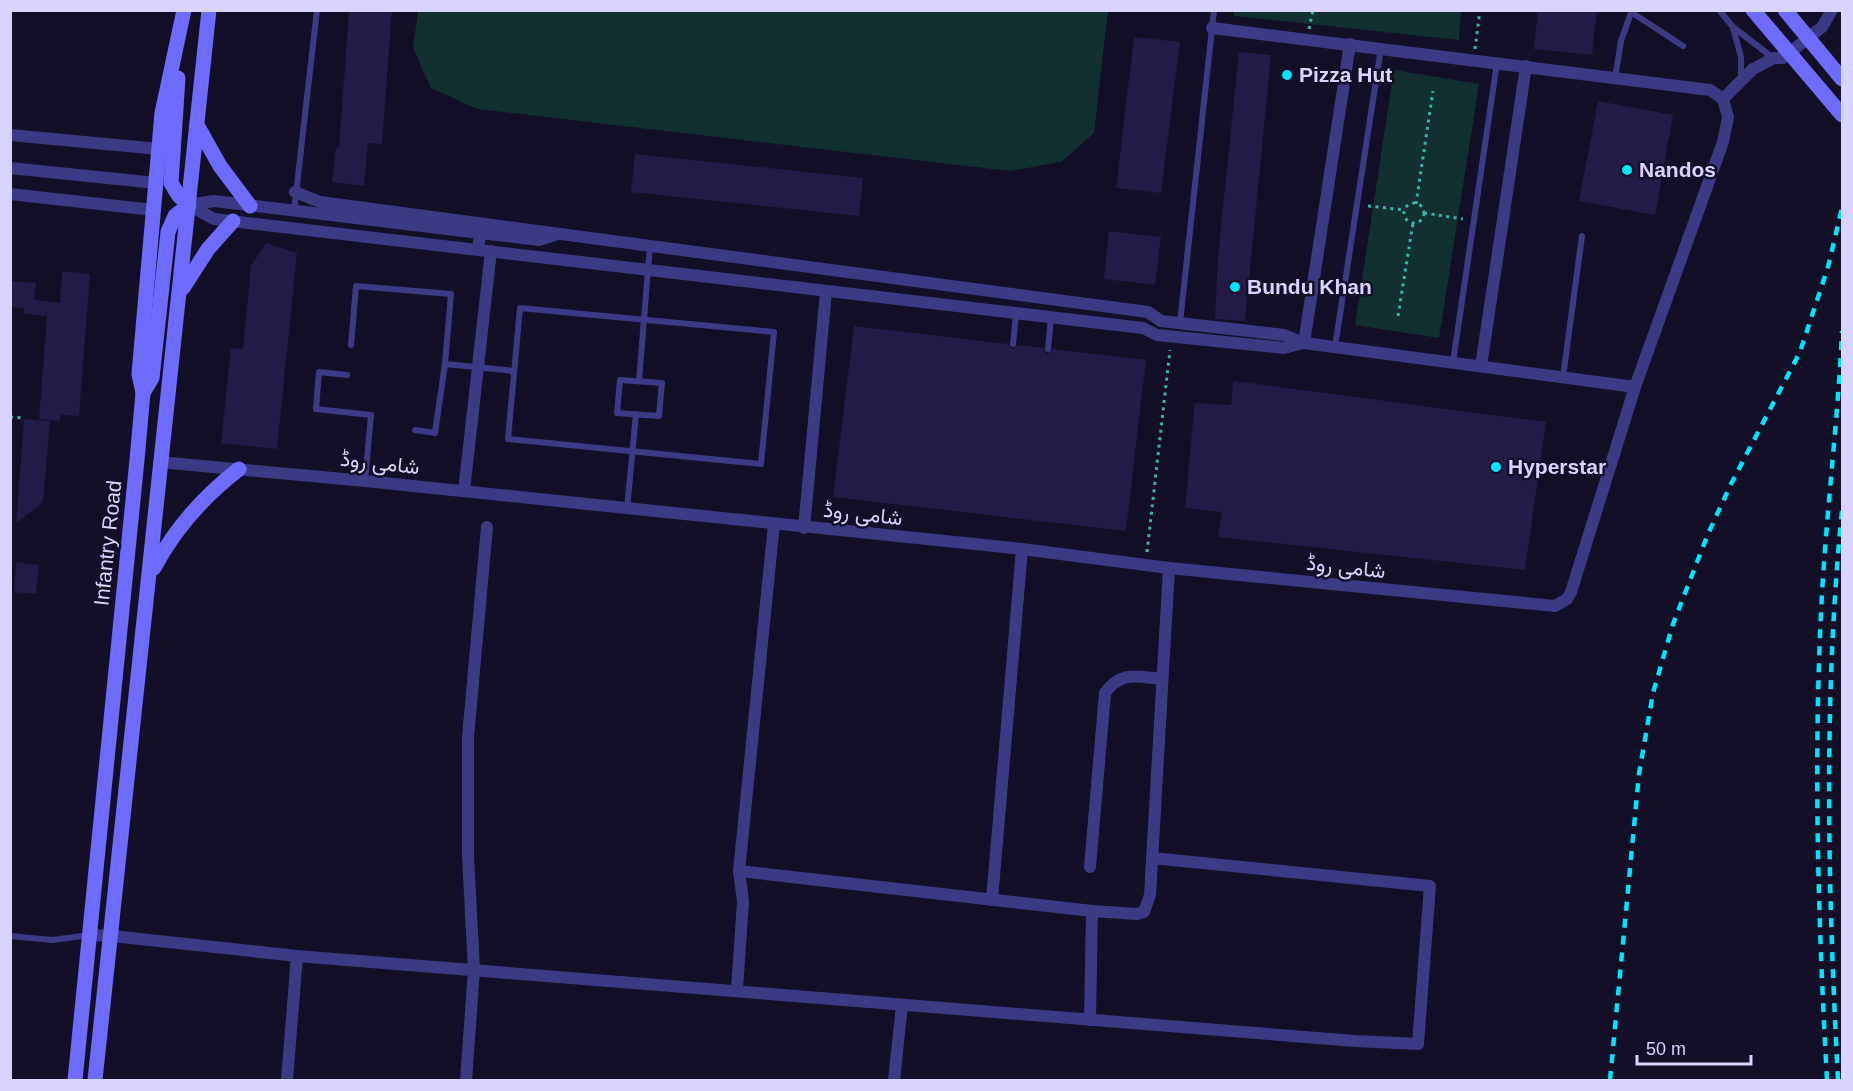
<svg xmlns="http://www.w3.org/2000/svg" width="1853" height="1091" viewBox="0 0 1853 1091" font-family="Helvetica,Vazirmatn,sans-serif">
<rect width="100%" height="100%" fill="#130f26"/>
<g fill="#12302f">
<path d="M 418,11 L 418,10 L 1108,11 L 1094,133 L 1061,162 L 1010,171 L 477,109 L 431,88 L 413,48 Z"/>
<path d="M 1234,11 L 1234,10 L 1461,11 L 1459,40 L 1234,16 Z"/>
<path d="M 1394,70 L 1479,84 L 1439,338 L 1355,325 Z"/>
</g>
<g fill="#241b47">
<path d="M 349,10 L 392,10 L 382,144 L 368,143 L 364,186 L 332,182 L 336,147 L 339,148 Z"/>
<path d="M 1538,10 L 1597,10 L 1592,55 L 1534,49 Z"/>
<path d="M 1134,37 L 1180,42 L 1161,193 L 1116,188 Z"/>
<path d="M 1239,52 L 1271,55 L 1245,321 L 1215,319 L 1218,255 Z"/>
<path d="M 1598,101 L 1673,115 L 1655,215 L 1579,201 Z"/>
<path d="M 635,154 L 863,178 L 859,216 L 631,192 Z"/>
<path d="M 1109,231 L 1161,237 L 1155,285 L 1104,279 Z"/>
<path d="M 266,243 L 297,253 L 277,449 L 221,443 L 231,348 L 243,349 L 251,266 Z"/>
<path d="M 62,271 L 90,274 L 79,416 L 61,415 L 60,421 L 39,419 L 47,316 L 24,314 L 24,308 L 10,307 L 10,281 L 36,283 L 34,300 L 60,303 Z"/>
<path d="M 854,326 L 1008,344 L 1012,349 L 1018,345 L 1043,348 L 1047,354 L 1053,349 L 1146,360 L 1126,531 L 833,497 Z"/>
<path d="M 1233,381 L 1546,422 L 1525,570 L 1218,537 L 1222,512 L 1185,508 L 1194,410 L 1195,403 L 1231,405 Z"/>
<path d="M 24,419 L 50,421 L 43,502 L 16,524 Z"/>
<path d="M 16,562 L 39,565 L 36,594 L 14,592 Z"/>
</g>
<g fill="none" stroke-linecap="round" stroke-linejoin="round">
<g stroke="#2fb8b0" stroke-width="3" stroke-dasharray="3 4.5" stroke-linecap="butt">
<path d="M 1309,29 L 1313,10"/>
<path d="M 1475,49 L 1480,10"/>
<circle cx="1414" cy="213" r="10"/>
<path d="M 1416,204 L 1433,91"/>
<path d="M 1368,206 L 1405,210"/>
<path d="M 1424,213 L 1463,219"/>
<path d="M 1398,316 L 1413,223"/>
<path d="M 10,417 L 23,418"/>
<path d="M 1147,552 L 1170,350"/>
</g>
<g stroke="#3d3a85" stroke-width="6">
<path d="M 1719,10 L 1733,27 L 1772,57"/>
<path d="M 1631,12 L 1683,46"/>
<path d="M 1733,28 L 1741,57 L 1741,80"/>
<path d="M 1615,78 L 1621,41 L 1632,10"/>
<path d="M 294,211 L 317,10"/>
<path d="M 520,308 L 774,332 L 761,464 L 508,439 Z"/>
<path d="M 1180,323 L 1214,10"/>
<path d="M 1013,344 L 1016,314"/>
<path d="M 351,345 L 356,286 L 451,294 L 445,364 L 514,371"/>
<path d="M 1335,347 L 1381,48"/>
<path d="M 1048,349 L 1051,318"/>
<path d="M 1453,362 L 1497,63"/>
<path d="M 347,375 L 319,372 L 316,409 L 371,415 L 365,481"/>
<path d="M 1563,377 L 1582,236"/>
<path d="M 620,380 L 662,383 L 659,416 L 617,413 Z"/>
<path d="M 639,381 L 650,245"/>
<path d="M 415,430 L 435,433 L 445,364"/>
<path d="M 627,509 L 636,414"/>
<path d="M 10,936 L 53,940 L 89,935"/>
</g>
<g stroke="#3d3a85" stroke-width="12">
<path d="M 1212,28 L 1710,90 L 1723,99"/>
<path d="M 10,135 L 159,149"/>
<path d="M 10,168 L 156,183"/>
<path d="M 295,192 L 320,202 L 1148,312 L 1161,321 L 1284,335 L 1304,343 L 1635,387"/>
<path d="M 10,194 L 153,210"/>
<path d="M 189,205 L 214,219 L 1143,328 L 1157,335 L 1284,348 L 1303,343"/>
<path d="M 189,205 L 214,201 L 480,233 L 478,250"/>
<path d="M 480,233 L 539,240 L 555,235"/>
<path d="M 1304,343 L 1350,44"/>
<path d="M 1481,366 L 1526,66"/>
<path d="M 159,462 L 365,481 L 1022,549 L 1169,568 L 1555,606 L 1567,599 L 1571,592 L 1635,387 L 1723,142 L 1728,117 L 1723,99 L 1753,69 L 1774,58 L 1783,58 L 1822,27 L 1832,10"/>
<path d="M 464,491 L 491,251"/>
<path d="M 774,524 L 739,871 L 1092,911"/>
<path d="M 804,528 L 826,292"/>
<path d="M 1090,867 L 1105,693 C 1121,670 1138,677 1162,679"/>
<path d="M 992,900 L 1022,549"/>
<path d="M 90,935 L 112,936 L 297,956 L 1355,1041 L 1418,1044 L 1430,886 L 1152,858"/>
<path d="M 737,990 L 743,901 L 739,871"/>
<path d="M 1090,1020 L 1092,911 L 1137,914 L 1144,912 L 1150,895 L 1169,568"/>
<path d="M 287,1080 L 297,956"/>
<path d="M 466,1080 L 474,970 L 468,856 L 468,737 L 487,527"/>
<path d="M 894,1080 L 902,1005"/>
</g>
<g stroke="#6f6bff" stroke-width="15">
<path d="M 197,125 L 220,166 L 250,206"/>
<path d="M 183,288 L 208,249 L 233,221"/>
<path d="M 143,393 L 152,378 L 168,232 L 175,216 L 189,205 L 179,196 L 171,183 L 178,78"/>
<path d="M 154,568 C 175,528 203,497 239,469"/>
<path d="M 75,1080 L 137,460 L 143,393 L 139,374 L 162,113 L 184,10"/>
<path d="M 95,1080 L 209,10"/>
</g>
<g stroke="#00e5ff" stroke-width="4.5" stroke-dasharray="9 8" stroke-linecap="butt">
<path d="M 1610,1080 L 1639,774 L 1653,693 L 1673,624 L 1708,534 L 1731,484 L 1800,352 L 1828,267 L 1842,208"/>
<path d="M 1827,1080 C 1818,918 1813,756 1822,594 C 1827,506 1838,419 1842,331"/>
<path d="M 1838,1080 C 1828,891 1823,700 1842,511"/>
</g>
<g stroke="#6f6bff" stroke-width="15">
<path d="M 1753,10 L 1842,115"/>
<path d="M 1785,10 L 1842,79"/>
</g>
</g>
<g fill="#00e5ff" stroke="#130f26" stroke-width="2">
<circle cx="1287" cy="75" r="6"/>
<circle cx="1627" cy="170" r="6"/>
<circle cx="1235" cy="287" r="6"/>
<circle cx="1496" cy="467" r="6"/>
</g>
<g text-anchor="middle" stroke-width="5" stroke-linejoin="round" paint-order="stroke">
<g font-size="21" font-weight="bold" fill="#d9d4ff" stroke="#130f26" text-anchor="start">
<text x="1299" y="82">Pizza Hut</text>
<text x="1639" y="177">Nandos</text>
<text x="1247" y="294">Bundu Khan</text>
<text x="1508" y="474">Hyperstar</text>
</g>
<g font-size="21" fill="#d9d4ff" stroke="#130f26">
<text transform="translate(380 463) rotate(6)" y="7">شامی روڈ</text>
<text transform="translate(863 514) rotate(6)" y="7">شامی روڈ</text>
<text transform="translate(108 543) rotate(-84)" y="7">Infantry Road</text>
<text transform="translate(1346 567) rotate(6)" y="7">شامی روڈ</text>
</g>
</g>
<rect width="1853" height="1091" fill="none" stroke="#d9d4ff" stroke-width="24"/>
<path d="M1637 1055v9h114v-9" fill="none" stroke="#d9d4ff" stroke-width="3"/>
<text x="1646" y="1055" font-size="18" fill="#d9d4ff" stroke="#130f26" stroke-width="4.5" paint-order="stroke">50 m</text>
</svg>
